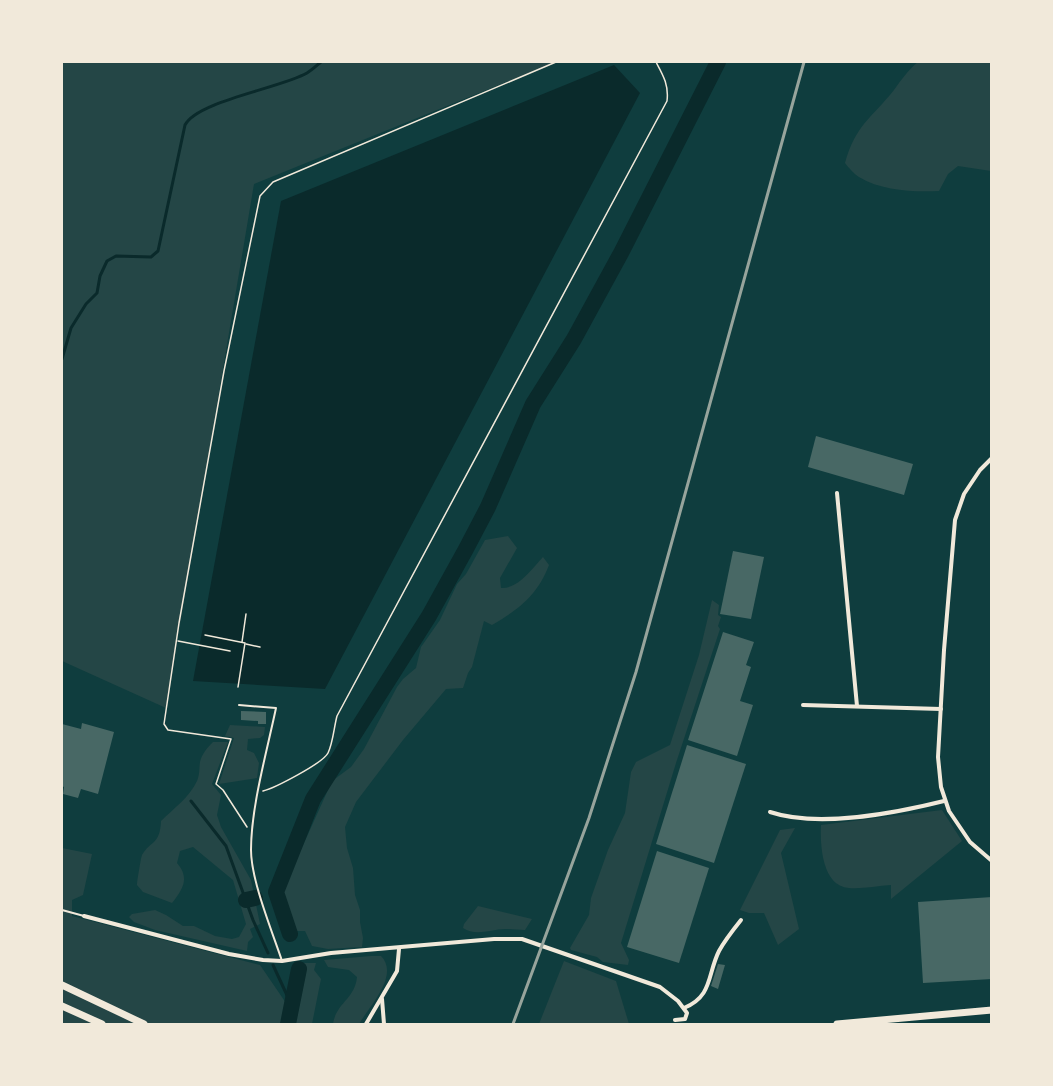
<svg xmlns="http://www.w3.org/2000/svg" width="1053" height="1086" viewBox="0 0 1053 1086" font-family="Roboto,sans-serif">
<rect width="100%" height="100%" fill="#0f3d3e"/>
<g fill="#244646">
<path d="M 62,62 L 556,62 L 254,184 L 166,708 L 62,661 Z"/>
<path d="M 918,62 L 991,62 L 991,171 L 958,166 L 948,174 L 939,191 C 913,192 882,191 859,177 C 854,174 849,168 845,163 C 856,124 871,119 894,90 C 902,79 908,70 918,62 Z"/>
<path d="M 508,536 L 517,548 L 500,578 L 501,588 C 518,589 532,569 543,557 L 549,565 C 537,596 519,609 492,625 L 484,621 L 472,667 L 468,673 L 463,688 L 446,689 L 403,740 L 356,802 L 345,827 L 347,848 L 353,868 L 355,895 L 360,910 L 360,922 L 363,938 L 362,947 L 328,949 L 312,946 L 305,931 L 295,931 L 281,894 L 332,781 L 351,767 L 364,749 L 397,687 L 403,679 L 416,668 L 421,647 L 440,620 L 457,584 L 466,574 L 485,540 Z"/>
<path d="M 712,600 L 719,605 L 718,615 L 721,617 L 718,626 L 720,629 L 676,763 L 621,943 L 629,960 L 628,965 L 603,962 L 597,957 L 571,950 L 570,948 L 589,915 L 591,898 L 608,850 L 625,813 L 631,772 L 636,762 L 670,745 L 699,655 Z"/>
<path d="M 230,725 L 265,727 L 264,735 L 260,738 L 248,739 L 247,750 L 254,753 L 259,763 L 257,778 L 219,784 L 234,738 L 225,736 Z"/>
<path d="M 213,742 L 228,742 L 212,784 L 221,795 L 217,815 L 221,827 L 251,880 L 260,924 L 250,929 L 253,937 L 248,942 L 247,951 L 155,930 L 134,922 L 129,917 L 132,914 L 155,910 L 166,915 L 183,926 L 194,926 L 215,936 L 232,939 L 239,937 L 246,924 L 233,880 L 193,847 L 180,851 L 177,863 C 190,878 183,889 172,903 L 143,892 L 137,885 C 137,882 141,857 142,855 C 151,840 160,845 161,821 C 174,808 189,798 197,781 C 200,774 199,769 200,762 C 202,754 207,748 213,742 Z"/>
<path d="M 942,810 L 962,841 L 891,899 L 891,885 C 877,886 862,889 849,888 C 822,886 820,845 821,825 Z"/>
<path d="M 795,828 L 781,853 L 799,929 L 778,945 L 764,913 L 749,913 L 740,910 L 780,830 Z"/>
<path d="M 62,848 L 92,854 L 83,895 L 72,900 L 72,916 L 260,965 L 286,1003 L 281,1024 L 62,1024 Z"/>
<path d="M 478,906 L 532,919 L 525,930 C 518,930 512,929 505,929 C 491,929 476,937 463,928 L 464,924 Z"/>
<path d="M 371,956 L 381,956 C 400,975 369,1007 359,1024 L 333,1024 C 336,1003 355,999 357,977 L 349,970 L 328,967 L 324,960 Z"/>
<path d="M 564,961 L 616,981 L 629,1024 L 539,1024 Z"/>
<path d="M 304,963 L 316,963 L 314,970 L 321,979 L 312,1024 L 291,1024 C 293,1014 301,968 304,963 Z"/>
</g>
<path fill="#0a2a2b" d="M 614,65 L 640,93 L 325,689 L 193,681 L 281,201 Z"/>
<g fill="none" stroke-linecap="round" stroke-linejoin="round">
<g stroke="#0a2a2b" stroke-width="3">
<path d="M 62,359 L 71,328 L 86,304 L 97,293 L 100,276 L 107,261 L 116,256 L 151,257 L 158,251 L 185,125 C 197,101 281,88 307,73 C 312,70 317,65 321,62"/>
<path d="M 191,801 L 226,846 L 253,920 L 268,953"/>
<path d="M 273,965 L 292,1006"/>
</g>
<g stroke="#0a2a2b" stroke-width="16">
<path d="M 246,900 L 255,898"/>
<path d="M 290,934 L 276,892 L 313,799 L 429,616 L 466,549 L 488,507 L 533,404 L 574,339 L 621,253 L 718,62"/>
<path d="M 288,1024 L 299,969"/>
</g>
</g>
<g fill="#486865">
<path d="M 816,436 L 913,464 L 904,495 L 808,467 Z"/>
<path d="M 733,551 L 764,557 L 751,619 L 720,614 Z"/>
<path d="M 723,632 L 754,642 L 746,665 L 751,667 L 740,701 L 753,705 L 737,756 L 688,740 Z"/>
<path d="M 241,711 L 266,712 L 266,724 L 258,724 L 258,721 L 241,720 Z"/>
<path d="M 82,723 L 114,732 L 98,794 L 81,789 L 78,798 L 63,794 L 64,787 L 62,786 L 62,724 L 81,729 Z"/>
<path d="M 687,745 L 746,764 L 714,863 L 656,844 Z"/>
<path d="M 657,851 L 709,868 L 679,963 L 627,947 Z"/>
<path d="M 992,897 L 992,979 L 923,983 L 918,902 Z"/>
<path d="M 718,964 L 725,965 L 718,989 L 711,986 Z"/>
</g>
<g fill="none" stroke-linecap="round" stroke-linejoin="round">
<g stroke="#f1e9da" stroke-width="1.5">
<path d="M 205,635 L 245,643 L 238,687"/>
<path d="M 178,641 L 230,651"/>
<path d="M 242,642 L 246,614"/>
<path d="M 246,644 L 260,647"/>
<path d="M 263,791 C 275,788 323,763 328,753 C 333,743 334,727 337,716 L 667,101 C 669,85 663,75 656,62"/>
<path d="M 247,827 L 223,790 L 216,784 L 231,739 L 168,730 L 164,724 L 179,623 L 224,371 L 260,196 L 273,182 L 556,62"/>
</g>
<g stroke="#f1e9da" stroke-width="2">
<path d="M 239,705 L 276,708 C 267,751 251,807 251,850 C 251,880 272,931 282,961"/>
<path d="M 62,910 L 84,916"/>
</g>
<g stroke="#f1e9da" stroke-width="4">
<path d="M 992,458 L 980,470 L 964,494 L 955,520 L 944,650 L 938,757 L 941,787 L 949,811 L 970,842 L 992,861"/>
<path d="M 837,493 L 857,706"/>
<path d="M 803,705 L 941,709"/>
<path d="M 770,812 C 818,828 896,813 944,801"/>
<path d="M 84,916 L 229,954 L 263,960 L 282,961 L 331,953 L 494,939 L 522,939 L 660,987 L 678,1001 L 687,1013 L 685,1019 L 675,1020"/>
<path d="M 382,999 L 384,1024"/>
<path d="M 684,1008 C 713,996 707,975 719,951 C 725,940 733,930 741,920"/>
<path d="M 366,1024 L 397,971 L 399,949"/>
</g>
<g stroke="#f1e9da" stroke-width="7">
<path d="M 62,985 L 144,1024"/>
<path d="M 62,1006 L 102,1024"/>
<path d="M 837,1024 L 992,1010"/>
</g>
<path stroke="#97a49c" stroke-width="3" d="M 513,1024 L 589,818 L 636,672 L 804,62"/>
</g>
<rect width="1053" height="1086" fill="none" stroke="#f1e9da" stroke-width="126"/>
</svg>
